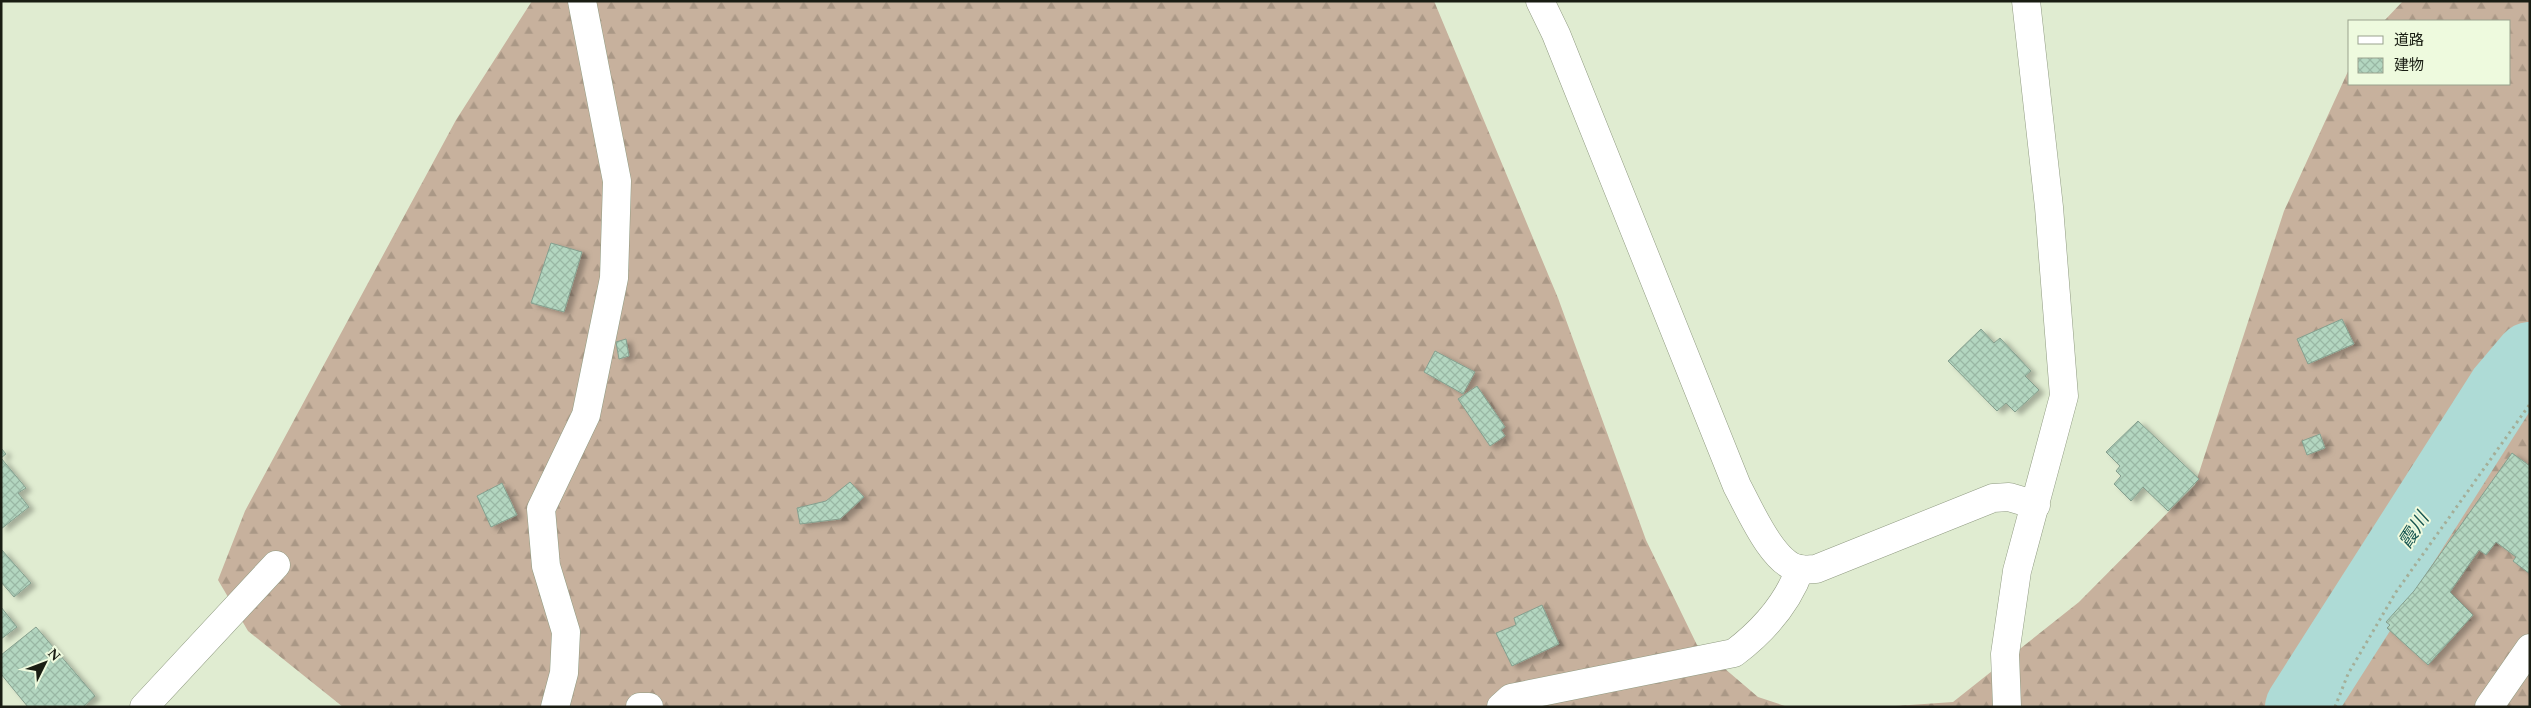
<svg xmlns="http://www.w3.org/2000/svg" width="2531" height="708" viewBox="0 0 2531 708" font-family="Spectral,'Noto Sans JP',serif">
<defs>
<pattern id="forest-firs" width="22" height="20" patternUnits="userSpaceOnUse" patternTransform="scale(1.25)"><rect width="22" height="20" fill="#c7b19d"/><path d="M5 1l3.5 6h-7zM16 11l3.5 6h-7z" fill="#aa9886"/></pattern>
<pattern id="building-cross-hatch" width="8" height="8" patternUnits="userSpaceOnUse" patternTransform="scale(1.25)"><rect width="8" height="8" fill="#b3d6c0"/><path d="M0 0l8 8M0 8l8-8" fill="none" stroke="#99b7a4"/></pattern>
<filter id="shadow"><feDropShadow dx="5.5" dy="3" stdDeviation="2.5" flood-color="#0004"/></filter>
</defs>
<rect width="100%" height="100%" fill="#e0ecd1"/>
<g fill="url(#forest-firs)">
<path d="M 532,1 L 1434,1 L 1558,298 L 1646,540 L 1697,645 L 1758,697 L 1788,707 L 343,707 L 248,631 L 218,580 L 245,511 L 456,120 Z"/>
<path d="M 2403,1 L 2530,1 L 2530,707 L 1881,707 L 1953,702 L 2079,602 L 2195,485 L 2284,211 L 2350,67 L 2350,84 L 2510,84 L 2510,21 L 2384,21 Z"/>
</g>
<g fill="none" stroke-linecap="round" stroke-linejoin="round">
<path stroke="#aedbd6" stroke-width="70" d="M 2300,707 L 2502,390 L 2530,357"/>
</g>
<g fill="url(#building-cross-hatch)" stroke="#859f8e" filter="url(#shadow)">
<path d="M 551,243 L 582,252 L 564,312 L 531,303 Z"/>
<path d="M 2342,319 L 2354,344 L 2308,364 L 2297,339 Z"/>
<path d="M 1981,329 L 1994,343 L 2000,338 L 2031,371 L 2025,376 L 2039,390 L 2015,412 L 2006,403 L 1997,411 L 1948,361 Z"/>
<path d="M 626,339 L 629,356 L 619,359 L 616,342 Z"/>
<path d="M 1435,351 L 1475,372 L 1463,394 L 1424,372 Z"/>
<path d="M 1477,386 L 1505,427 L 1501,430 L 1505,436 L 1490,446 L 1458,399 Z"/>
<path d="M 2138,421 L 2199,479 L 2168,511 L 2143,487 L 2131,501 L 2114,484 L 2121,476 L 2116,471 L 2120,466 L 2106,452 Z"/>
<path d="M 2320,434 L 2325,448 L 2307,455 L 2302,441 Z"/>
<path d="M 1,448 L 6,454 L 1,458 L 26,488 L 18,493 L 29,507 L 1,529 Z"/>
<path d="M 2512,453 L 2530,466 L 2530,574 L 2513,561 L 2516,557 L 2496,542 L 2486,555 L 2479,550 L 2450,592 L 2473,615 L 2428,665 L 2387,628 L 2390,625 L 2386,622 L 2414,591 Z"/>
<path d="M 850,482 L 864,497 L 840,519 L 800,524 L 797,508 L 826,501 Z"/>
<path d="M 502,483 L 517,515 L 491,527 L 477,496 Z"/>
<path d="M 1,549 L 31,583 L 14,597 L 1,582 Z"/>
<path d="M 1542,605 L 1559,644 L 1512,666 L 1496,633 L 1516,625 L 1514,618 Z"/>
<path d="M 1,607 L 17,627 L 1,639 Z"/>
<path d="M 36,627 L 95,696 L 83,707 L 28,707 L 1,674 L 1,655 Z"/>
</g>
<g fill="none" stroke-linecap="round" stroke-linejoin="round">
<defs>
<g id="minor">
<path d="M 1540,1 L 1556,34 L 1737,486 C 1749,508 1773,565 1800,569 C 1805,570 1811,569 1816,569 L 1993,498 L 2009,497 L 2036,505"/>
<path d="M 144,707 L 276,565"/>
<path d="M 555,707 L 564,673 L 566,632 L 546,566 L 541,509 L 586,415 L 614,278 L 617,181 L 582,1"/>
<path d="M 640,707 L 649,707"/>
<path d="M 1501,707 L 1511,698 L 1734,653 C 1763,631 1787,605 1800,569"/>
<path d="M 2007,707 L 2005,654 L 2017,571 L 2064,396 L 2049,207 L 2026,1"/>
<path d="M 2489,707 L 2530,648"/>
</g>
</defs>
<use href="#minor" stroke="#909b82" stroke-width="29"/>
<path stroke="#a4ae98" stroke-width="3" stroke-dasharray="2.5 4" stroke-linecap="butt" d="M 2335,707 L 2348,674 L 2396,592 L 2530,404"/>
<use href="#minor" stroke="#fff" stroke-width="28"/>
</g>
<g text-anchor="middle" stroke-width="4" stroke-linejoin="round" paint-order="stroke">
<g font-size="19" font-style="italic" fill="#185651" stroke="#eefade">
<text transform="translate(2413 530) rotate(-57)" y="7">霞川</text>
</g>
</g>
<rect width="2531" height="708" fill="none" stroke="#191d13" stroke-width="5"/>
<rect x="2348" y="20" width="162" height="65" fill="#eefade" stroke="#99a28d"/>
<rect x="2358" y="36" width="25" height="8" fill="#ffffff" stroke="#99a28d"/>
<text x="2394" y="45" font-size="15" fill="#191d13">道路</text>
<rect x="2358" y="58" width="25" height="15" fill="url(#building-cross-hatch)" stroke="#99a28d"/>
<text x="2394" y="70" font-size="15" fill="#191d13">建物</text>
<g transform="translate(45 663) rotate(48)" stroke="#eefade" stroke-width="4" paint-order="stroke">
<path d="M0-4L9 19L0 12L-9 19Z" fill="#191d13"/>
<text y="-8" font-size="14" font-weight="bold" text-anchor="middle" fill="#191d13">N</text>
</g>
</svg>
